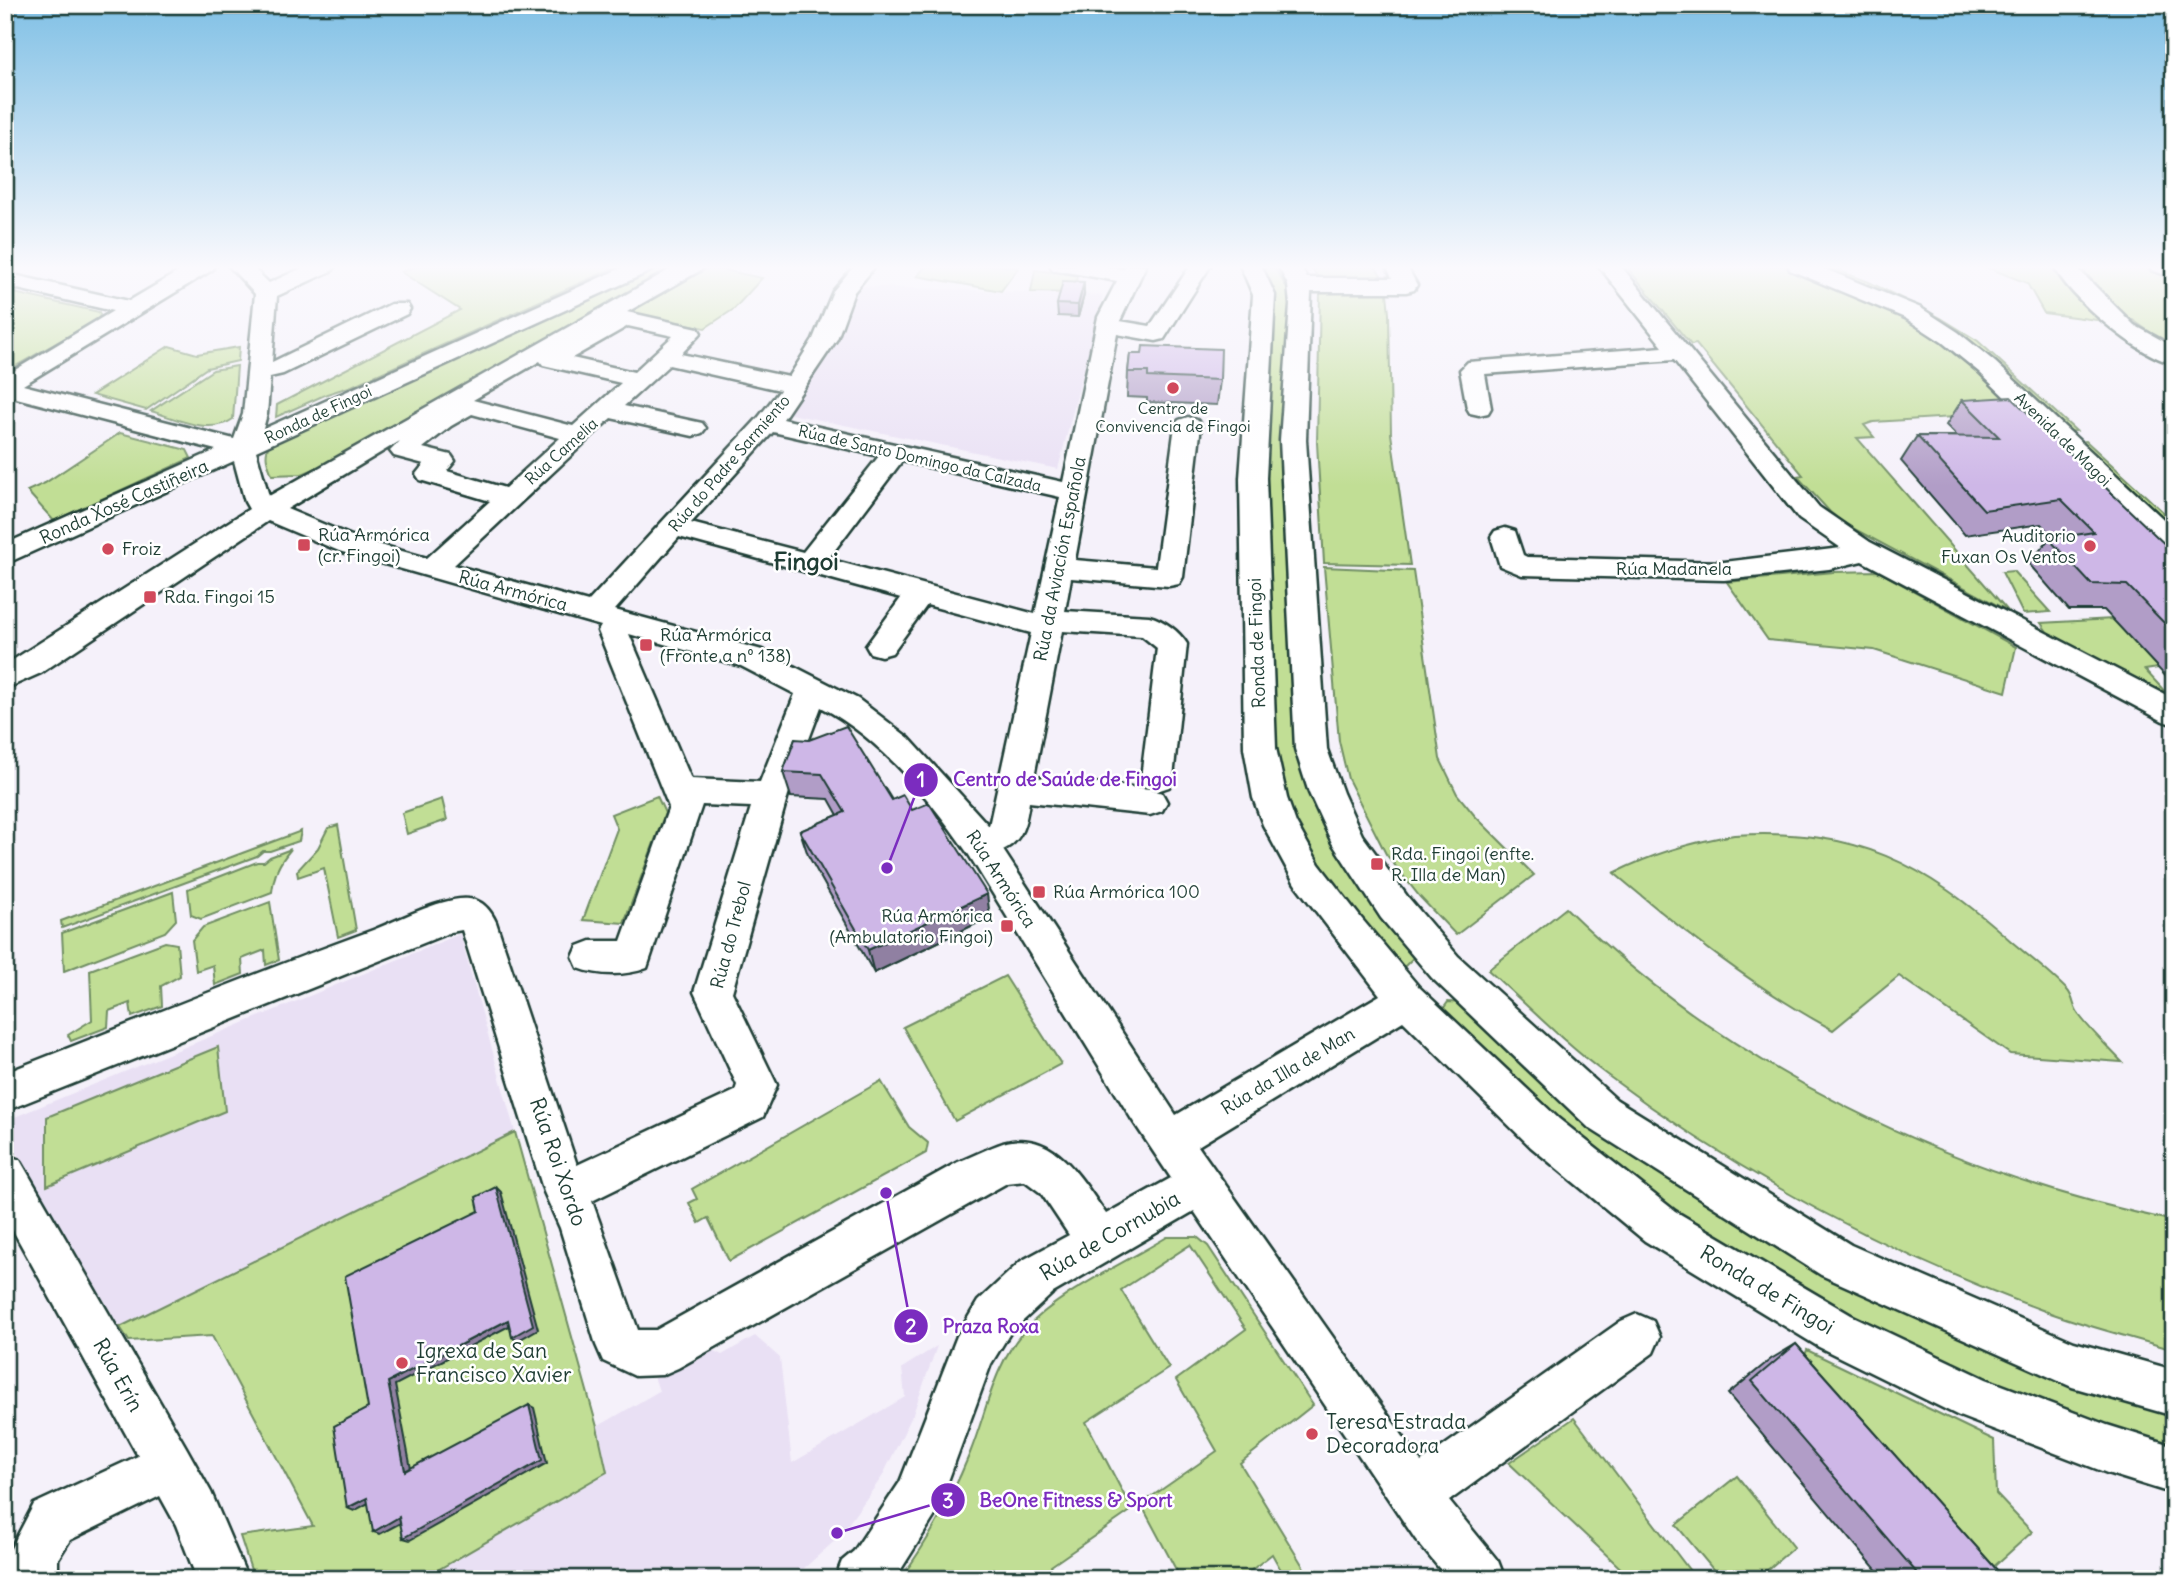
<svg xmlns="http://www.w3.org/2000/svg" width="2179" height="1584" viewBox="0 0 2179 1584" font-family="Delius,sans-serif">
<rect width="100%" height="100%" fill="#f5f1fa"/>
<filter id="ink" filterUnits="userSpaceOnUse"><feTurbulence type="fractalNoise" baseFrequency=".0143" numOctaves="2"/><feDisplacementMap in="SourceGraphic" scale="14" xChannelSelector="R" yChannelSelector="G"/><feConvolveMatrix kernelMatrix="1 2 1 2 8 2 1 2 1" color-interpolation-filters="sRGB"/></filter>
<g filter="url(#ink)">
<g fill="#e9e0f4">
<path d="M 856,286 L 1103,295 L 1058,469 L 781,412 L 831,353 Z"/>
<path d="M 460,934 L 515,1132 L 120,1327 L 5,1134 L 5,1121 Z"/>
<path d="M 755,1336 L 780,1358 L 792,1463 L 905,1397 L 902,1368 L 937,1346 L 913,1414 L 882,1477 L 838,1538 L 792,1579 L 422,1579 L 607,1473 L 597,1427 L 659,1391 L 650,1365 L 695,1341 L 722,1355 Z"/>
</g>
<g fill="#c1de95" stroke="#708e64" stroke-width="2">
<path d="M 419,265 L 620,265 L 352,386 L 327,394 L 276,417 L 277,405 L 460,310 L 401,272 Z"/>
<path d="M 654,265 L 684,265 L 324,465 L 302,474 L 272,475 C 268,464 263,454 270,444 Z"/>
<path d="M 927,265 L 998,265 L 1018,268 L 1001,291 L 917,276 Z"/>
<path d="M 1259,265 L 1273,265 L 1291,295 L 1300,733 L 1417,954 L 1405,966 L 1397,966 L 1334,892 L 1286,805 L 1277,769 L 1261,462 L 1264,272 Z"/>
<path d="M 1310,265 L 1374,265 L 1383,278 L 1318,278 Z"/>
<path d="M 1625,265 L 1785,265 L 1868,299 L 1935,335 L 1971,364 L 2020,413 L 1873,422 L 1864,425 L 1874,437 L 1857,438 L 2008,611 L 1845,524 L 1830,512 L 1797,476 L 1803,475 L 1696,344 L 1691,345 Z"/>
<path d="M 1808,265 L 1824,265 L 1869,282 L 1941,318 L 1978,341 L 2076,431 L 2063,432 L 1982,355 L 1870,289 Z"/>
<path d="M 1981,265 L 2050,265 L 2060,270 L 2104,321 L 2044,313 L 2027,283 Z"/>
<path d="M 2074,265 L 2151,265 L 2174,277 L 2174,349 L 2120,311 L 2083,270 Z"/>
<path d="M 710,267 L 762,278 L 734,309 L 705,328 L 630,312 Z"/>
<path d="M 1035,270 L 1077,275 L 1075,293 L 1031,292 Z"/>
<path d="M 14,293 L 99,312 L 100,315 L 98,319 L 5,372 L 5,298 Z"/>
<path d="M 1320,293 L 1387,293 L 1389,314 L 1391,434 L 1410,565 L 1324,563 L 1317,443 Z"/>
<path d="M 169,346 L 197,354 L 239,347 L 238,361 L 207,368 L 146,410 L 92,395 Z"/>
<path d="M 237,366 L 233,419 C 210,436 175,418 151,411 L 213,370 Z"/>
<path d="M 120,433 L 187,450 L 191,458 L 54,521 L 27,491 L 45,483 Z"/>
<path d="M 2086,441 L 2174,522 L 2174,535 L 2074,442 Z"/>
<path d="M 1324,567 L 1413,571 L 1440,759 L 1457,794 L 1475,816 L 1534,875 L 1456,935 L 1420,897 L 1386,854 L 1348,779 L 1339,741 Z"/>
<path d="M 1878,571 L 2016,647 L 2006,692 L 1874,650 L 1768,640 L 1727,582 L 1834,572 Z"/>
<path d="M 2013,571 L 2050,612 L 2023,614 L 2002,572 Z"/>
<path d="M 2113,619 L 2158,668 L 2145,670 L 2169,696 L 2048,633 L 2041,623 Z"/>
<path d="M 657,796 L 665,813 L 624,923 L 583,920 L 617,829 L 611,814 Z"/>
<path d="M 442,799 L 447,820 L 407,834 L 402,813 Z"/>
<path d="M 338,825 L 356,930 L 338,937 L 324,868 L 298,877 L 297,871 L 318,848 L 328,828 Z"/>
<path d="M 301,831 L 299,841 L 270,851 L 263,851 L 257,856 L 62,928 L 61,921 Z"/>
<path d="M 1734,835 C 1858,828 1922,862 2012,942 C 2031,958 2052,974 2068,991 C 2074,998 2073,1008 2079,1015 C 2092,1032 2108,1047 2122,1062 L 2010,1054 L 1899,976 L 1833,1030 C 1753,987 1683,931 1614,873 C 1652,854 1692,842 1734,835 Z"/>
<path d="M 291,849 C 279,863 274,874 272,892 L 201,919 L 191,915 L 188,889 L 257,862 L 264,862 L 270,857 Z"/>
<path d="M 173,892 L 176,920 L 165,932 L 64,971 L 62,933 Z"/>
<path d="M 270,902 L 279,960 L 266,965 L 265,950 L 242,959 L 243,974 L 215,985 L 213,965 L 196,971 L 192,940 L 203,927 Z"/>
<path d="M 1566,908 C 1732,1070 1948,1174 2174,1221 L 2174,1350 C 2130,1337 2085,1326 2042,1310 C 1887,1253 1739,1174 1607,1075 C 1565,1044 1527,1005 1488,970 Z"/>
<path d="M 165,942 L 177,944 L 180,976 L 161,986 L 162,1006 L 132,1017 L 130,1003 L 109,1011 L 108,1027 L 71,1041 L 68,1035 L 92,1020 L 90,970 Z"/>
<path d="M 1005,976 L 1061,1064 L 955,1121 L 903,1027 Z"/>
<path d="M 1448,1002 L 1462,1003 L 1791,1253 L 1976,1345 L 2174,1412 L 2174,1452 L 1989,1383 L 1825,1311 L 1663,1211 L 1545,1115 L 1441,1012 Z"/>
<path d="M 218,1047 L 225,1111 L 47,1186 L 47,1117 Z"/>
<path d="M 881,1081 L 909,1127 L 928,1143 L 926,1153 L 729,1261 L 708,1218 L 699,1223 L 689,1203 L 697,1199 L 692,1189 Z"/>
<path d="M 515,1132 L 597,1427 L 607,1472 L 422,1579 L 254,1579 L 240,1536 L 313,1526 L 212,1336 L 129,1341 L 120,1327 Z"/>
<path d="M 1167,1237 L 1197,1237 L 1208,1246 L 1313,1405 L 1240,1463 L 1309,1576 L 1306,1579 L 1286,1579 L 1272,1554 L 1240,1579 L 1181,1579 L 1141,1504 L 1217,1451 L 1176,1380 L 1246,1329 L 1190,1245 L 1121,1290 L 1169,1368 L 1086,1422 L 1132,1510 L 1051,1566 L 1057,1579 L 900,1579 C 929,1541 952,1497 970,1453 C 987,1411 993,1366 1024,1331 C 1057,1293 1123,1264 1167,1237 Z"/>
<path d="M 1807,1350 L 1994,1440 L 1996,1494 L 2032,1532 L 1989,1571 L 1803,1361 Z"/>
<path d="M 1574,1418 L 1696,1579 L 1632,1579 L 1509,1463 Z"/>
<path d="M 1737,1476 L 1794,1547 L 1757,1579 L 1721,1579 L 1676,1525 Z"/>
</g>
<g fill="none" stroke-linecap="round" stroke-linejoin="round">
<defs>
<g id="minor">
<path d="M 190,265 L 215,265 L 212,270 L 23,385 L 234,439 L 243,414 L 255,294 L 228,265 L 250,265 L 269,283 L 309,265 L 336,265 L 333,270 L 277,296 L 272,362 L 391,304 L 407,304 L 410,309 L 407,314 L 283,374 L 270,377 L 267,414 L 263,429 L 628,265 L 656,265 L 653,270 L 256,451 L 269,496 L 678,265 L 704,265 L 701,270 L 627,312 L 698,328 L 701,333 L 681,354 L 789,377 L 813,339 L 833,291 L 855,265 L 876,265 L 854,292 L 837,339 L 783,419 L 1063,482 L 1098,317 L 1117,281 L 1061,271 L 1053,270 L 1050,265 L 1095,265 L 1123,269 L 1126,265 L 1146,265 L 1120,321 L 1150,326 L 1191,265 L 1211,265 L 1164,339 L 1156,341 L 1117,334 L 1075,560 L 1156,567 L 1175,425 L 1179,420 L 1188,417 L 1197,420 L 1201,425 L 1183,577 L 1179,584 L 1169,586 L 1071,578 L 1065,611 L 1149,616 C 1164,620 1179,631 1187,644 L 1173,778 L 1169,787 L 1157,791 L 1145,787 L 1141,778 L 1157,648 L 1142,636 L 1062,631 L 1034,777 L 1150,789 L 1162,793 L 1167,802 L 1162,811 L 1150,815 L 1029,802 C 1026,822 1023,841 1003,850 L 1176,1115 L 1380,995 L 1295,884 L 1263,825 L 1253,798 L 1244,748 L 1240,478 L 1253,295 L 1240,265 L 1261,265 L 1275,295 L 1266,478 L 1276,748 L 1287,798 L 1296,823 L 1319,864 L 1361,918 L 1419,987 L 1559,1119 L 1675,1211 L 1851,1315 L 1986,1379 L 2107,1425 L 2174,1446 L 2174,1494 L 2107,1473 L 1959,1416 L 1819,1347 L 1645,1241 L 1531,1147 L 1403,1021 L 1198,1146 L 1421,1462 L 1621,1321 L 1637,1314 L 1653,1321 L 1660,1337 L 1653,1353 L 1449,1501 L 1498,1561 L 1505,1579 L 1448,1579 L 1416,1540 L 1194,1211 L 1053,1293 L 1010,1333 L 991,1364 L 936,1514 L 895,1579 L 835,1579 L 842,1561 L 854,1551 L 900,1482 L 957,1336 L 978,1301 L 1021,1261 L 1069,1235 L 1041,1193 L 1025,1181 L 1007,1183 L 678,1368 L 662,1375 L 635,1376 L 603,1361 L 596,1345 L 560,1228 L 544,1192 L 462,930 L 451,932 L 5,1111 L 5,1073 C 128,1025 249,975 373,930 C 397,921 444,896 469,899 C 483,900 491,911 496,922 L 577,1165 L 735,1091 L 737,1085 L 694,992 L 751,807 L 702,805 L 647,968 C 626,976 599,976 578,968 L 573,957 L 578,946 L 591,941 L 621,941 L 669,807 L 598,631 L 601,626 L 339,551 L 268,521 L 41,673 L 5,689 L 5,665 L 249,509 L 245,502 L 234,461 L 5,564 L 5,544 L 216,450 L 5,395 L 5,376 L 113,311 L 5,286 L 5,273 L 129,301 ZM 628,326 L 673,336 L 634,372 L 572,358 ZM 540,361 L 543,365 L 621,383 L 573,426 L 473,400 ZM 669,365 L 780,390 L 758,418 L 588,602 L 454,565 L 611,418 L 693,436 L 702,433 L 706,428 L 702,423 L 624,406 ZM 472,414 L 560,438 L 505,488 L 447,471 L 455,461 L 451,455 L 423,448 L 451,426 ZM 773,432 L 879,456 L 803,552 L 691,523 ZM 400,441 L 390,451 L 394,456 L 424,464 L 416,474 L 420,480 L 490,501 L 427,558 L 359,539 L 287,509 ZM 902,461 L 1060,497 L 1035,614 L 828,559 ZM 679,537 L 901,598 L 866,646 L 870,653 L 881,656 L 892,653 L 927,605 L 1031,633 L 989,826 L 909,738 L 858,699 L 762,650 L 615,610 ZM 629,634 L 741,666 L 795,694 L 760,782 L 691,779 ZM 821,707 C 882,739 930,799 969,855 L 1131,1118 L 1171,1178 L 1106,1214 C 1081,1179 1054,1128 1003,1143 C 988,1148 973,1156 958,1162 L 656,1330 L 638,1330 L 592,1201 L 763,1117 L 777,1085 L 732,992 L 788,795 Z"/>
<path d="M 1278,265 L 1299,265 L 1307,278 L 1392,278 L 1386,265 L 1406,265 L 1417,285 L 1414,290 L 1406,292 L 1311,292 L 1306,440 L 1327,749 L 1343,793 L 1362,835 L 1407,896 L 1458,956 L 1617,1100 L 1851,1245 L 2074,1342 L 2174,1370 L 2174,1416 L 2072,1387 L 1821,1275 L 1589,1128 L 1432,978 L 1381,918 L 1332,843 L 1309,793 L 1295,749 L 1280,440 L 1290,305 L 1288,285 Z"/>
<path d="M 1598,265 L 1620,265 L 1819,507 L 1870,542 L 2174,699 L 2174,725 L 2163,721 L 1862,561 L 1829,569 L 1724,580 L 1522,575 L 1500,566 L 1491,537 L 1495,531 L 1505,528 L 1515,531 L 1523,555 L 1527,557 L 1724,562 L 1841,548 L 1799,519 L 1674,360 L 1485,374 L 1491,408 L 1488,413 L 1479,415 L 1470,413 L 1467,408 L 1460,370 L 1468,362 L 1663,347 Z"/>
<path d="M 1788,265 L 1815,265 L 1921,308 L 1958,332 L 1995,362 L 2174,529 L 2174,554 L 2164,551 L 1979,372 L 1942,342 L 1905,318 L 1790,270 Z"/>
<path d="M 2053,265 L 2074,265 L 2134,325 L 2174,347 L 2174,364 C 2135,354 2071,299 2053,265 Z"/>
<path d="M 5,1154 L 20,1160 L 187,1449 L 211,1492 L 248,1579 L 197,1579 L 176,1525 L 160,1496 L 70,1540 L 58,1559 L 58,1579 L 8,1579 L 8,1554 L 34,1504 L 138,1456 L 5,1216 Z"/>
</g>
<path id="highway" d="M 2149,265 L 2174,265 L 2174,278 L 2152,270 Z"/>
</defs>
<use href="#minor" stroke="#1f3d34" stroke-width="5"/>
<use href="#highway" stroke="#1f3d34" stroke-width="6"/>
<use href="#minor" fill="#fff" fill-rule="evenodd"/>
<use href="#highway" fill="#fff" fill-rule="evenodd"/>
</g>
<g fill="#b19dc7" stroke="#1f3d34" stroke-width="2">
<path d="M 1084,295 L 1078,317 L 1058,316 L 1057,304 Z"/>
<path d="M 1130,354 L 1220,380 L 1217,405 L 1147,402 L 1147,398 L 1127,397 L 1128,372 Z"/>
<path d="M 1962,400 L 2174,553 L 2174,679 L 2169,680 L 2104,610 L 2069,610 L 2029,564 L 2049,539 L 2054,538 L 2041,524 L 1965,535 L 1901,461 L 1917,436 L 1957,436 L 1946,425 Z"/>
<path d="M 795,739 L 892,800 L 912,810 L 990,917 L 874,973 L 808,855 L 800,831 L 838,815 L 829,799 L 791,797 L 783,772 Z"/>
<path d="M 1796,1344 L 2005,1579 L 1884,1579 L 1728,1394 L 1771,1359 Z"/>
</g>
<g fill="#9080a2" stroke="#1f3d34" stroke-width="2">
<path d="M 1084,282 L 1084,295 L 1078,317 L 1078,305 Z"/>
<path d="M 987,894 L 990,917 L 874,973 L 868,950 Z"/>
<path d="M 496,1187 L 501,1192 L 538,1329 L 517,1341 L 512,1337 Z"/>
<path d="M 508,1320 L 513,1324 L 395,1385 L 412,1474 L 405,1471 L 388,1382 Z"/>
<path d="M 529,1405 L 534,1408 L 547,1463 L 410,1540 L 403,1538 Z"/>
<path d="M 367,1498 L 374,1500 L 354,1511 L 347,1508 Z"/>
<path d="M 399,1517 L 406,1520 L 380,1534 L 373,1532 Z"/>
</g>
<g fill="#ceb7e7" stroke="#1f3d34" stroke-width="2">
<path d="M 1063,281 L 1084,282 L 1078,305 L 1057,304 Z"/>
<path d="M 1143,346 L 1221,349 L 1220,380 L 1148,377 L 1148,372 L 1128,372 L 1130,354 L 1142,354 Z"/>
<path d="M 2011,397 L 2174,553 L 2174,633 L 2127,585 L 2091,584 L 2049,539 L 2094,532 L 2061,499 L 1984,510 L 1917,436 L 1999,437 L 1962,400 Z"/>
<path d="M 846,726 L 892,800 L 903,795 L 912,810 L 929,803 L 987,894 L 868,950 L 800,831 L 845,812 L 822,774 L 783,772 L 795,739 L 809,740 Z"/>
<path d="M 496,1187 L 533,1325 L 512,1337 L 508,1320 L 388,1382 L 405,1471 L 529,1405 L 542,1460 L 403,1538 L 399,1517 L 373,1532 L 367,1498 L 347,1508 L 334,1426 L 368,1408 L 345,1276 L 479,1211 L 476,1197 Z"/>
<path d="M 1796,1344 L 2005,1579 L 1922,1579 L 1752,1381 Z"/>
</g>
</g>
<linearGradient id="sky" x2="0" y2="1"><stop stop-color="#80c0e5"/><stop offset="0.55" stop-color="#faf9fd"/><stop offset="1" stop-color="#faf9fd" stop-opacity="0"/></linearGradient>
<rect width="2179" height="486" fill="url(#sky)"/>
<g fill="#d1495b" stroke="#fff" stroke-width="2.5">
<circle cx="1173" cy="388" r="7"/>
<rect x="297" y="538" width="14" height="14" rx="3.5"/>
<circle cx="2090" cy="546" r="7"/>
<circle cx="108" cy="549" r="7"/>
<rect x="143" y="590" width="14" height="14" rx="3.5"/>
<rect x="639" y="638" width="14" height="14" rx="3.5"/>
<rect x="1370" y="857" width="14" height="14" rx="3.5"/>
<rect x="1032" y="885" width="14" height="14" rx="3.5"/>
<rect x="1000" y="919" width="14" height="14" rx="3.5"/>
<circle cx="402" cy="1363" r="7"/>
<circle cx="1312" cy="1434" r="7"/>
</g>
<g text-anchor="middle" stroke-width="5" stroke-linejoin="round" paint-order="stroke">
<g font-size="16" fill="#1f3d34" stroke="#fff">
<text x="1173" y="414">Centro de<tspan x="1173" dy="18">Convivencia de Fingoi</tspan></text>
</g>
<g font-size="16" fill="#1f3d34" stroke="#fff">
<text transform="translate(318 414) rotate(-25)" y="6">Ronda de Fingoi</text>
<text transform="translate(2063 439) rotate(44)" y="6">Avenida de Magoi</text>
<text transform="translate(561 451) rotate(-42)" y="6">Rúa Camelia</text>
<text transform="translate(920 458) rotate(13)" y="6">Rúa de Santo Domingo da Calzada</text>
<text transform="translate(729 463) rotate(-49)" y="6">Rúa do Padre Sarmiento</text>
</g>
<g font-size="18" fill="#1f3d34" stroke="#fff">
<text transform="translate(124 502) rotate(-24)" y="6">Ronda Xosé Castiñeira</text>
<text transform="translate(1060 559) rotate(-79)" y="6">Rúa da Aviación Española</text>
<text x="1674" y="575">Rúa Madanela</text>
<text transform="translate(513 591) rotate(15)" y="6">Rúa Armórica</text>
<text transform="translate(1257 643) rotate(-92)" y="6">Ronda de Fingoi</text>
<text transform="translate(1001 879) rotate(57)" y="6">Rúa Armórica</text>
<text transform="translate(731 935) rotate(-75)" y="6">Rúa do Trebol</text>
<text transform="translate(1288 1071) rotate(-31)" y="6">Rúa da Illa de Man</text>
</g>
<g font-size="18" fill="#1f3d34" stroke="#fff" text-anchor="start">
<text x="318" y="541">Rúa Armórica<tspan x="318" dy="21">(cr. Fingoi)</tspan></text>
<text x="2076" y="542" text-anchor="end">Auditorio<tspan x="2076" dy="21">Fuxan Os Ventos</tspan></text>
<text x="122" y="555">Froiz</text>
<text x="164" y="603">Rda. Fingoi 15</text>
<text x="660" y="641">Rúa Armórica<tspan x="660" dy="21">(Fronte a nº 138)</tspan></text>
<text x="1391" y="860">Rda. Fingoi (enfte.<tspan x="1391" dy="21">R. Illa de Man)</tspan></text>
<text x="1053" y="898">Rúa Armórica 100</text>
<text x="993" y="922" text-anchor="end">Rúa Armórica<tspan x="993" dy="21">(Ambulatorio Fingoi)</tspan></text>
</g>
<g font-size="21" fill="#1f3d34" stroke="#fff">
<text transform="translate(558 1162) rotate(71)" y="7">Rúa Roi Xordo</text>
<text transform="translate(1110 1236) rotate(-30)" y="7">Rúa de Cornubia</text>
<text transform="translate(1767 1290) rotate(31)" y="7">Ronda de Fingoi</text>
<text transform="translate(118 1375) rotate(61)" y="7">Rúa Erín</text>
</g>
<g font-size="21" fill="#1f3d34" stroke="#fff" text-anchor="start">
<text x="416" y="1358">Igrexa de San<tspan x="416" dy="24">Francisco Xavier</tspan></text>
<text x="1326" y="1429">Teresa Estrada<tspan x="1326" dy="24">Decoradora</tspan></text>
</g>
<g font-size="24" font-weight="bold" fill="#1f3d34" stroke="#fff">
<text x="806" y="570">Fingoi</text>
</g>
</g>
<path fill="none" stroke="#7b2cbf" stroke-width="2.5" d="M887 868L921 780M886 1193L911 1326M837 1533L948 1500"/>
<g fill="#7b2cbf" stroke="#fff" stroke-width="2.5">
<circle cx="887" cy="868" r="7"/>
<circle cx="886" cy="1193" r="7"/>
<circle cx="837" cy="1533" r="7"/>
<circle cx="921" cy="780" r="18"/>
<circle cx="911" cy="1326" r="18"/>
<circle cx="948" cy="1500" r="18"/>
</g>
<g font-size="21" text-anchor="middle" font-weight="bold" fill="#fff">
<text x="921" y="787">1</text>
<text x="911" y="1334">2</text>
<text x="948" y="1508">3</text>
</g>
<g font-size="19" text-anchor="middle" font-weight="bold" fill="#7b2cbf" stroke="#fff" stroke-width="5" stroke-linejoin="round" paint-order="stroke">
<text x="1065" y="786">Centro de Saúde de Fingoi</text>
<text x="991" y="1333">Praza Roxa</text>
<text x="1076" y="1507">BeOne Fitness &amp; Sport</text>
</g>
<rect width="2179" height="1584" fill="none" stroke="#fff" stroke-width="28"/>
<rect x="14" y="14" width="2151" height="1556" fill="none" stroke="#1f3d34" stroke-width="2.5" filter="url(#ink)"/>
</svg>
